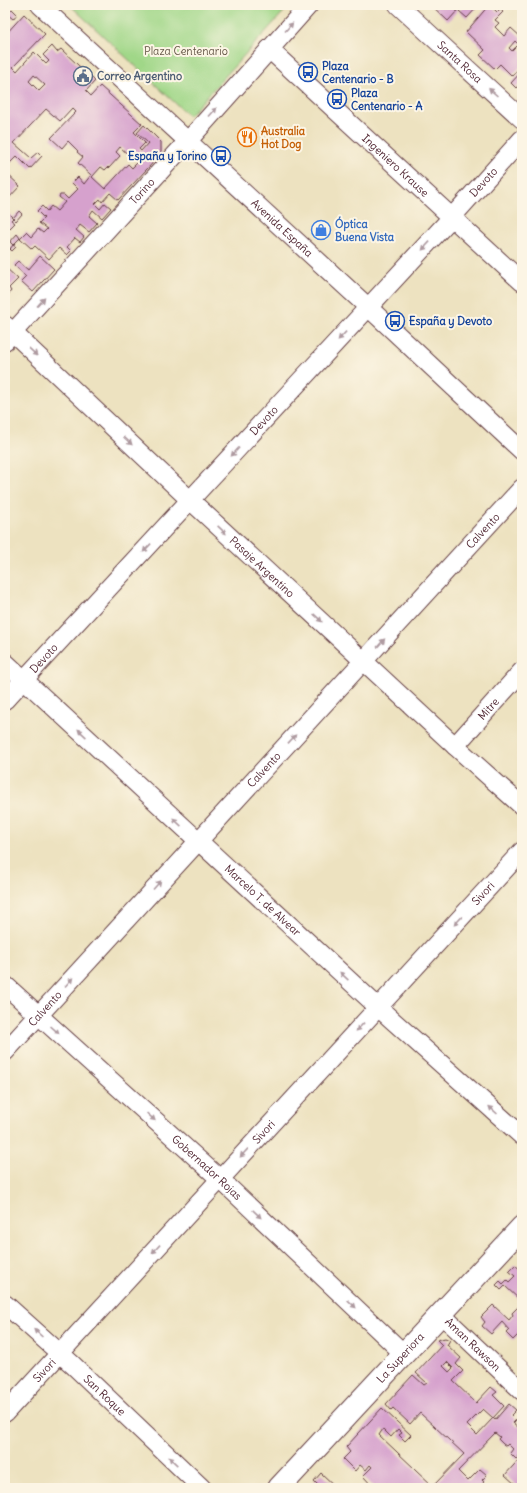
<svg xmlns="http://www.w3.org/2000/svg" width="527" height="1493" viewBox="0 0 527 1493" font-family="Delius,sans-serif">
<rect width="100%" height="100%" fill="#fcf5e5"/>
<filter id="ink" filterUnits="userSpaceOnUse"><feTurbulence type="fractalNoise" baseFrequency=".025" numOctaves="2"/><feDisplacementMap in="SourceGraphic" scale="8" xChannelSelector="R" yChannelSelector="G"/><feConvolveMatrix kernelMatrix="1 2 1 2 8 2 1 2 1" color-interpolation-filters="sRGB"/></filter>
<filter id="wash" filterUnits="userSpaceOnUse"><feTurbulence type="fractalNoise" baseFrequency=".012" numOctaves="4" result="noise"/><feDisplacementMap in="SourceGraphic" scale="16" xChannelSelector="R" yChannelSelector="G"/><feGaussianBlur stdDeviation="0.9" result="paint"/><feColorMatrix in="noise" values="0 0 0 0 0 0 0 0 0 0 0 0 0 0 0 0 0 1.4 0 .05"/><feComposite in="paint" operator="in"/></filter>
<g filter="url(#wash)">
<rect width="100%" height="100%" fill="#ede2c0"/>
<path fill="#a0d788" stroke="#757b5a" d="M 70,5 L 290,5 L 189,116 Z"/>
<g id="blocks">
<g fill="#d6a1cd" fill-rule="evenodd">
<path d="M 431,5 L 452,5 L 458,10 L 448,21 Z"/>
<path d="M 465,5 L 479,5 L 467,18 L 459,11 Z"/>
<path d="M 489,5 L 495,5 L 497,7 L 494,9 L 497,12 L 500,9 L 503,12 L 495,20 L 499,23 L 495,27 L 504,36 L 511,28 L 522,38 L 522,41 L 518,44 L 515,41 L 509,48 L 512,51 L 517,46 L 522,51 L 522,68 L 521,66 L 512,76 L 500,64 L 495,69 L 480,55 L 485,50 L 466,32 Z"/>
<path d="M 12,9 L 17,14 L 13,19 L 7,14 Z"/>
<path d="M 24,14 L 45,34 L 13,67 L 17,71 L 34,52 L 46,64 L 49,61 L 43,55 L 52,46 L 57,52 L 61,49 L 95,81 L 86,91 L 91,96 L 100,86 L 142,124 L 134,132 L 145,143 L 139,149 L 141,151 L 148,143 L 137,133 L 144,125 L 161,142 L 161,154 L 118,200 L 110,193 L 102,202 L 100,199 L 95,204 L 100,209 L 105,203 L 111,208 L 102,218 L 93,210 L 89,216 L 97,223 L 89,232 L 80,225 L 76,230 L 84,237 L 80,242 L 75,238 L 67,247 L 71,251 L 67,255 L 59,248 L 49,259 L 35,246 L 32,249 L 20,238 L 13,245 L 10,242 L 17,234 L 20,238 L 26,232 L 31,237 L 38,229 L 43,233 L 47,229 L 39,223 L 44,218 L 37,211 L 42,206 L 47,211 L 51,206 L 57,211 L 65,202 L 59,197 L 60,195 L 64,195 L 68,199 L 78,189 L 72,183 L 78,177 L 84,184 L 91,175 L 78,163 L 83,157 L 77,152 L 78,151 L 68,141 L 62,148 L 51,138 L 76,112 L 72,108 L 60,121 L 46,109 L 14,143 L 31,158 L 38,152 L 42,156 L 30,169 L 17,156 L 5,168 L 5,35 ZM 34,75 L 45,85 L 39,91 L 29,81 ZM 120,147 L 133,159 L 135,157 L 139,161 L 132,168 L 128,164 L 105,189 L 92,177 L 101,167 L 105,170 L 108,167 L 109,168 L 120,156 L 116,152 Z"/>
<path d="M 522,71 L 522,88 L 519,85 L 516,88 L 511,83 Z"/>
<path d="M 5,172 L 20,186 L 7,200 L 5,198 Z"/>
<path d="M 19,211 L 22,214 L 16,221 L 13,218 Z"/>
<path d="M 9,214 L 13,218 L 11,220 L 15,223 L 10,228 L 5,224 L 5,218 Z"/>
<path d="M 5,244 L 10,249 L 13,245 L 16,247 L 12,251 L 10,249 L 5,254 Z"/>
<path d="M 40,256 L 54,269 L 33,292 L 21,281 L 26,276 L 14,265 L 18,261 L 28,270 Z"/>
<path d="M 5,267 L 18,279 L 9,288 L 11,291 L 7,296 L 5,294 Z"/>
<path d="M 515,1265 L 522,1271 L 522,1302 L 505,1286 L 501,1290 L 496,1285 L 500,1281 L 503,1284 L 507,1280 L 509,1282 L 515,1276 L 509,1271 Z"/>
<path d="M 522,1303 L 522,1331 L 513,1340 L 506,1333 L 509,1330 L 502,1322 L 491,1334 L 482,1326 L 485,1322 L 481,1317 L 493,1305 L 509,1320 L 513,1315 L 512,1313 Z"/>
<path d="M 445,1338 L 450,1340 L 447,1345 L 461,1358 L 456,1364 L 463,1371 L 453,1381 L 476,1403 L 491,1387 L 497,1392 L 493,1395 L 504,1406 L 493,1418 L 483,1409 L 467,1425 L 477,1435 L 493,1418 L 495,1420 L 509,1404 L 516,1410 L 511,1415 L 516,1420 L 513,1423 L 518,1427 L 522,1424 L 522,1449 L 520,1451 L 522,1453 L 516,1459 L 510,1453 L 513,1449 L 508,1444 L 506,1446 L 503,1444 L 498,1439 L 500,1437 L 495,1433 L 458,1471 L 468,1481 L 480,1469 L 487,1475 L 482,1480 L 484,1482 L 479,1488 L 374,1488 L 363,1476 L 372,1467 L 370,1465 L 366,1470 L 360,1465 L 355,1471 L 343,1459 L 350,1452 L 346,1447 L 382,1408 L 411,1435 L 405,1441 L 399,1435 L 402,1433 L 398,1429 L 391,1437 L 383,1429 L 379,1435 L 433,1486 L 464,1454 L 420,1413 L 410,1424 L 393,1408 L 391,1410 L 386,1404 L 413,1375 L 424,1385 L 427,1383 L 416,1373 L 442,1345 L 437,1340 ZM 447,1362 L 453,1368 L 449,1372 L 443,1366 Z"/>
<path d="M 522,1456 L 522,1488 L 514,1488 L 516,1485 L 505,1475 Z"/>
<path d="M 321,1473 L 337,1488 L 320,1488 L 320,1487 L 314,1481 Z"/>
</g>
</g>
</g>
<g filter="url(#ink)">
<use href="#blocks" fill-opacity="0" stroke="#623c41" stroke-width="1"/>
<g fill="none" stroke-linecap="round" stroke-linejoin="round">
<defs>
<g id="minor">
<path id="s1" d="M 40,5 L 369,308 L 522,451"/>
<path id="s2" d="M 398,5 L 522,119"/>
<path id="s3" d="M 269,49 L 522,282"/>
<path id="s4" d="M 5,325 L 190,500 L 455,746 L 522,806"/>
<path id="s5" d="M 5,341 L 187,142 L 309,5"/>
<path id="s6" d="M 5,662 L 391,1019 L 522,1136"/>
<path id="s7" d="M 5,700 L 452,217 L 522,139"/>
<path id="s8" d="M 455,746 L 522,671"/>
<path id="s9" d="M 5,985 L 220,1179 L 404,1354"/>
<path id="s10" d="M 5,1052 L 522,488"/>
<path id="s11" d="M 5,1304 L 73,1365 L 202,1488"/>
<path id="s12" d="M 441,1314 L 522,1391"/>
<path id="s13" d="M 5,1413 L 522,851"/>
</g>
<g id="major">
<path id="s14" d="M 279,1488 L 522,1227"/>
</g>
</defs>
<use href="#minor" stroke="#623c41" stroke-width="20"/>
<use href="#major" stroke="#623c41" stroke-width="24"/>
<use href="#minor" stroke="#fff" stroke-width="18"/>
<use href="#major" stroke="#fff" stroke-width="22"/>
</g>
<defs><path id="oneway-solid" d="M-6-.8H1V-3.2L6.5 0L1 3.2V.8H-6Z"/></defs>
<g fill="#ae9aa0">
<use href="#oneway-solid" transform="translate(289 27) rotate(-48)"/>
<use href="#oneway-solid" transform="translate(493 92) rotate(-138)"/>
<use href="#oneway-solid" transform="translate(213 112) rotate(-48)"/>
<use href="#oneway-solid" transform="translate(426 246) rotate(133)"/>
<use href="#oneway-solid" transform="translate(41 302) rotate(-48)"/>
<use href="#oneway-solid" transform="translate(342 336) rotate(133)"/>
<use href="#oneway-solid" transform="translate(33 352) rotate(43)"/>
<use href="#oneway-solid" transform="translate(128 441) rotate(43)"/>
<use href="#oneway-solid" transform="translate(235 452) rotate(133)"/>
<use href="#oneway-solid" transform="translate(222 530) rotate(43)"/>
<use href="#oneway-solid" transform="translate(147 548) rotate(133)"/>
<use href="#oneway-solid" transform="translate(318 618) rotate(43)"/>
<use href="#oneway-solid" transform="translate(381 643) rotate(-48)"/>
<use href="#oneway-solid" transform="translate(82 733) rotate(-137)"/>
<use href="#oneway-solid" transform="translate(292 739) rotate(-47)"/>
<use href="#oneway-solid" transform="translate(177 822) rotate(-137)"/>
<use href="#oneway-solid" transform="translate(157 885) rotate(-48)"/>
<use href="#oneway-solid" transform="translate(458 921) rotate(133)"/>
<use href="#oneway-solid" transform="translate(344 976) rotate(-137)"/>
<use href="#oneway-solid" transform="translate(69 982) rotate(-48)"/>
<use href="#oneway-solid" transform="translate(360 1027) rotate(133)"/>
<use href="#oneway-solid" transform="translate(55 1030) rotate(42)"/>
<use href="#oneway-solid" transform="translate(493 1110) rotate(-138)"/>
<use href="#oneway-solid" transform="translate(151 1117) rotate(42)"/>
<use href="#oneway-solid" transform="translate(244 1153) rotate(133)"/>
<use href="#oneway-solid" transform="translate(257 1214) rotate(44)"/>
<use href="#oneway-solid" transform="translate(156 1249) rotate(133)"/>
<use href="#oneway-solid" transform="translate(352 1304) rotate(44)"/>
<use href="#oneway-solid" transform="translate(38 1333) rotate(-138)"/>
<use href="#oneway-solid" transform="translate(173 1461) rotate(-136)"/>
</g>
</g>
<defs>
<symbol id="bus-ring" viewBox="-11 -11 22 22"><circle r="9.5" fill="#fcf5e5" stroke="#1a4fb4" stroke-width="1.5"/><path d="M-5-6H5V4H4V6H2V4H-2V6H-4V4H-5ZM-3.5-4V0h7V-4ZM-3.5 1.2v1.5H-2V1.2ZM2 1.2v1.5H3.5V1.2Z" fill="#1a4fb4"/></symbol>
<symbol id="civic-ring" viewBox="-11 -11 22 22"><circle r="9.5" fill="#fcf5e5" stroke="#5c6f8a" stroke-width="1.5"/><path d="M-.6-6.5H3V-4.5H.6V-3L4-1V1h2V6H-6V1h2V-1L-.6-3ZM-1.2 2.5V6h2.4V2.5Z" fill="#5c6f8a"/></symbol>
<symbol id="restaurant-ring" viewBox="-11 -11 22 22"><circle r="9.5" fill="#fcf5e5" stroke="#e8710a" stroke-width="1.5"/><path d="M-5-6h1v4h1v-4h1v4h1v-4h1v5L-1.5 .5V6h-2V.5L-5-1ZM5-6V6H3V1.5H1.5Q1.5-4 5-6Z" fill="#e8710a"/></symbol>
<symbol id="shop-ring" viewBox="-11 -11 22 22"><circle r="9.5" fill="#fcf5e5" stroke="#3f7fe0" stroke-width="1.5"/><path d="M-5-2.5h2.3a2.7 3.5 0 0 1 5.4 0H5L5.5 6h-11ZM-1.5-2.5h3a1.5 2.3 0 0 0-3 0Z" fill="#3f7fe0"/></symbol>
</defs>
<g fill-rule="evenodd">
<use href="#bus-ring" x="297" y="61" width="22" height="22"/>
<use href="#civic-ring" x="72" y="65" width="22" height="22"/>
<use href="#bus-ring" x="326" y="88" width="22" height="22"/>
<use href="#restaurant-ring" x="236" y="126" width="22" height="22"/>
<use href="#bus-ring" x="210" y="145" width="22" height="22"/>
<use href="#shop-ring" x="310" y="219" width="22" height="22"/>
<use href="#bus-ring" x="384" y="310" width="22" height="22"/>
</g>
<g text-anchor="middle" stroke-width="4" stroke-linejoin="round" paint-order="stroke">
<g font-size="11" fill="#645647" stroke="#fcf5e5">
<text x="186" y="55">Plaza Centenario</text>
</g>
<g font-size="11" fill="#4a1f2b" stroke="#fcf5e5">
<text dy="4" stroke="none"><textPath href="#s2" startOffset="84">Santa Rosa</textPath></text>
<text dy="4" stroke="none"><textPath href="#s3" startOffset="172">Ingeniero Krause</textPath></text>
<text dy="4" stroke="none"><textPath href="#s7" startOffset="705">Devoto</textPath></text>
<text dy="4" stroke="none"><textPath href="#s5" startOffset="203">Torino</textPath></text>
<text dy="4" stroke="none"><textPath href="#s1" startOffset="329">Avenida España</textPath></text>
<text dy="4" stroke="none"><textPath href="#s7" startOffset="381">Devoto</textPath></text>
<text dy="4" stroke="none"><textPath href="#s10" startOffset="707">Calvento</textPath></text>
<text dy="4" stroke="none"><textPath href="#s4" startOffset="353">Pasaje Argentino</textPath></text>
<text dy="4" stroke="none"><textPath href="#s7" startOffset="57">Devoto</textPath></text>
<text dy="4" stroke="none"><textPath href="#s8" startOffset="50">Mitre</textPath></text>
<text dy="4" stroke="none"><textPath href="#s10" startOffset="383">Calvento</textPath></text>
<text dy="4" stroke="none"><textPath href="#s13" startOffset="706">Sivori</textPath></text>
<text dy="4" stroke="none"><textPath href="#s6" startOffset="351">Marcelo T. de Alvear</textPath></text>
<text dy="4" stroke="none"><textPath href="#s10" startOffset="59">Calvento</textPath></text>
<text dy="4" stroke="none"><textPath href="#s13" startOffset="382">Sivori</textPath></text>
<text dy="4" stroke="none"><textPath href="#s9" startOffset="272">Gobernador Rojas</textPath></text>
<text dy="4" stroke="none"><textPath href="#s12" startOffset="44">Aman Rawson</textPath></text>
<text dy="4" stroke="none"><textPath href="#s14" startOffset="178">La Superiora</textPath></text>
<text dy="4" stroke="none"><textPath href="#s13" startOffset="58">Sivori</textPath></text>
<text dy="4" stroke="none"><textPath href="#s11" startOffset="135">San Roque</textPath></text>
</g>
<g font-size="11" font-weight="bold" fill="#164399" stroke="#fcf5e5" text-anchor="start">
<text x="322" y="70">Plaza<tspan x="322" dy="13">Centenario - B</tspan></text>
<text x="351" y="97">Plaza<tspan x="351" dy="13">Centenario - A</tspan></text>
<text x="207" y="160" text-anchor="end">España y Torino</text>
<text x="409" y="325">España y Devoto</text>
</g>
<g font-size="11" font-weight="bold" fill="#4e5e75" stroke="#fcf5e5" text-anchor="start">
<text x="97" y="80">Correo Argentino</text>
</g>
<g font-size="11" font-weight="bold" fill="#c56008" stroke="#fcf5e5" text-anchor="start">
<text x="261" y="135">Australia<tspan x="261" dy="13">Hot Dog</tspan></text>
</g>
<g font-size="11" font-weight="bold" fill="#366cbe" stroke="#fcf5e5" text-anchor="start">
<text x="335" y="228">Óptica<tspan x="335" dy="13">Buena Vista</tspan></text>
</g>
</g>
<rect width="527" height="1493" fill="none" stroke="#fcf5e5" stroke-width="20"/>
</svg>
